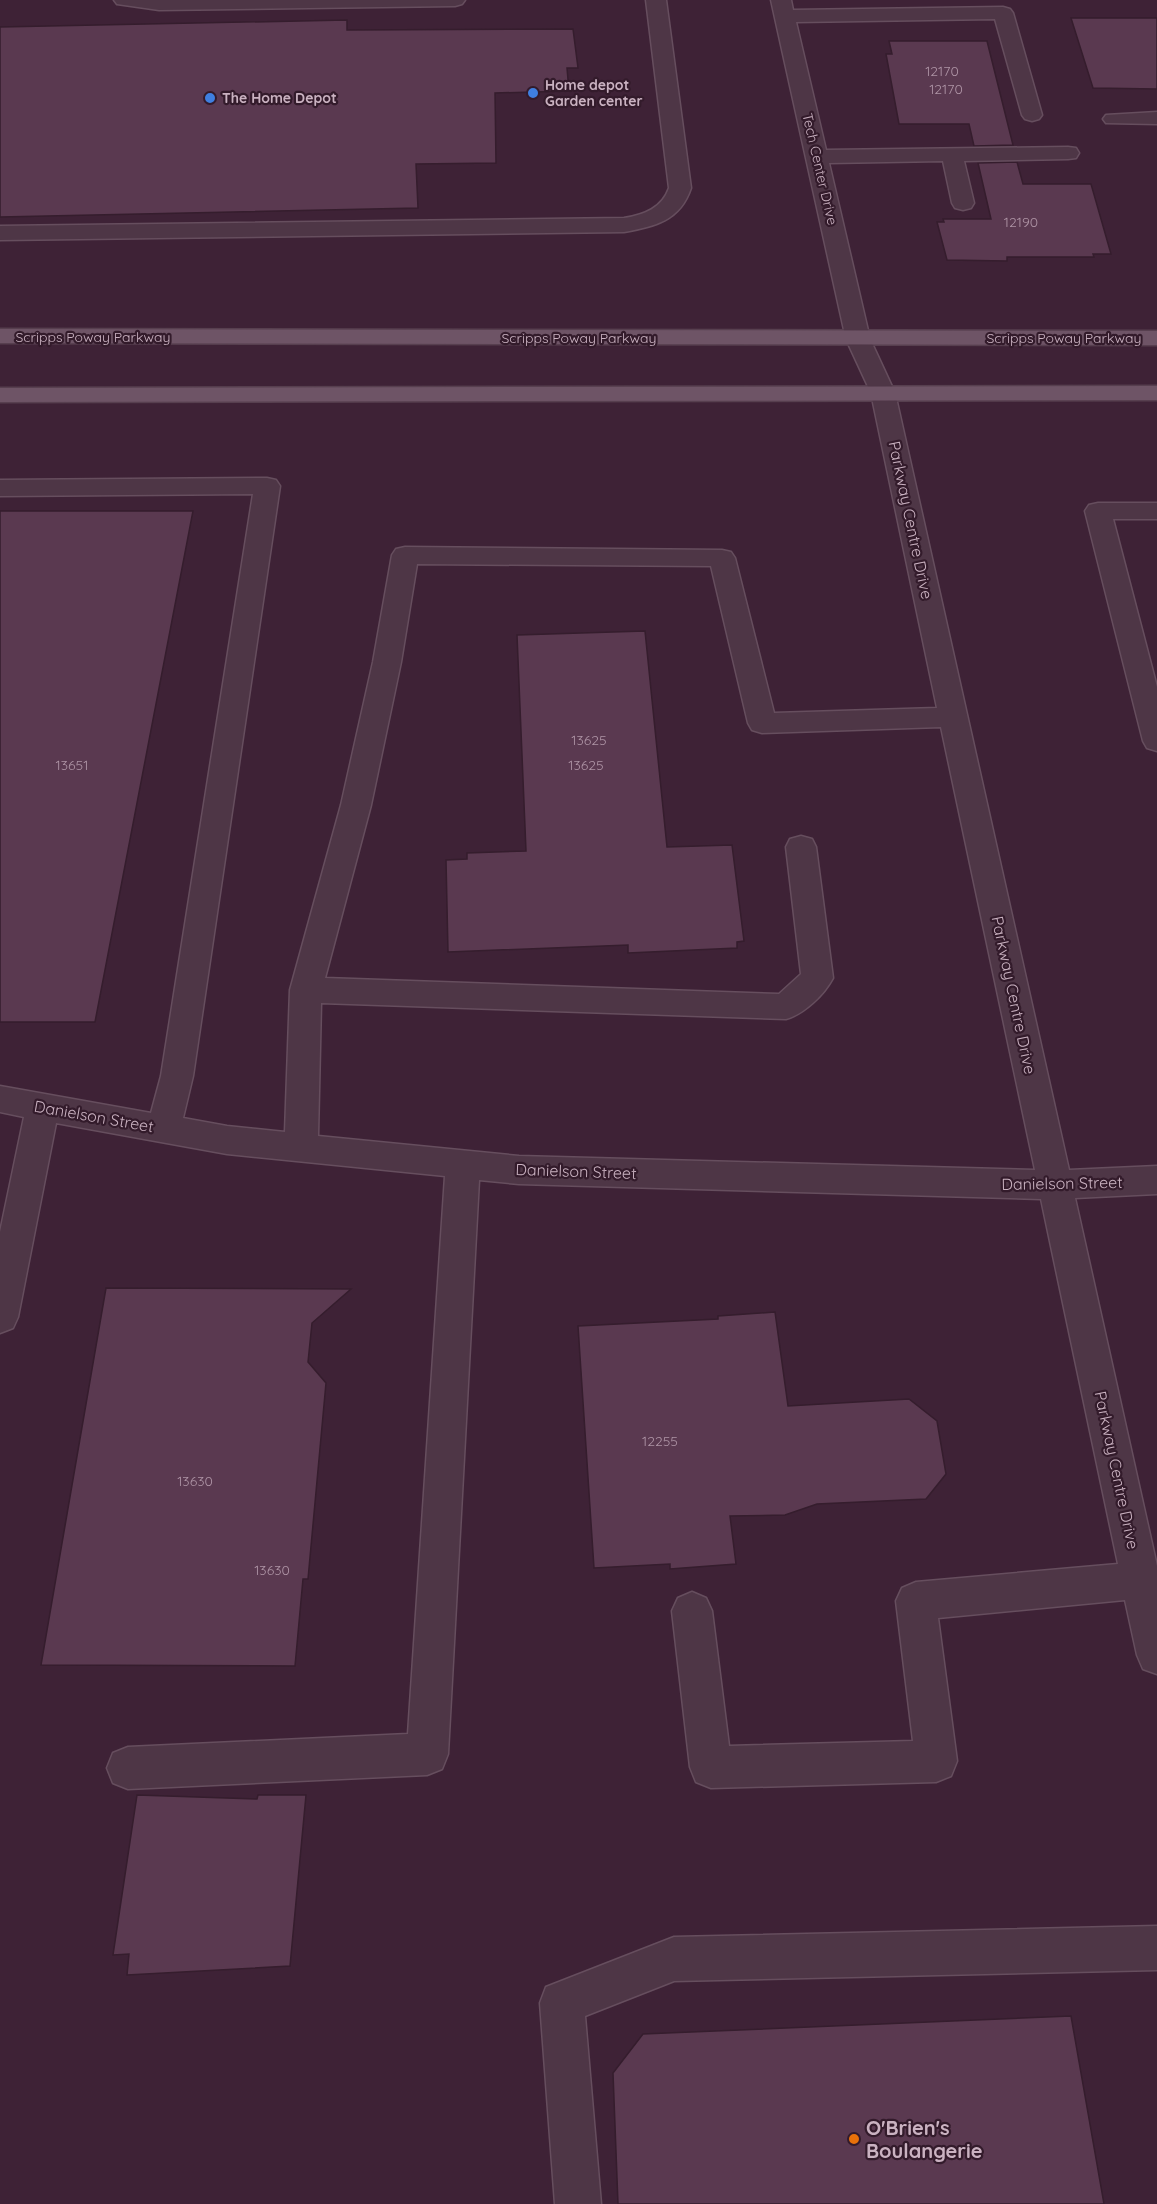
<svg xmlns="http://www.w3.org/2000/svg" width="1157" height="2204" viewBox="0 0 1157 2204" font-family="Quicksand,sans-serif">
<rect width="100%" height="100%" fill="#3e2236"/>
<g fill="#5a3950" stroke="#351d2d" stroke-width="1.5">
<path d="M 1071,18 L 1157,18 L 1157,89 L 1093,88 Z"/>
<path d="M 347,20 L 347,30 L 573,29 L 578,68 L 567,68 L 569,91 L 495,93 L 496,163 L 416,164 L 418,208 L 0,217 L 0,27 Z"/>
<path d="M 889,41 L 987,41 L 1013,145 L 974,146 L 969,124 L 899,124 L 886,54 L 892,54 Z"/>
<path d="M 1017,162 L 1023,184 L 1091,184 L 1111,254 L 1093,254 L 1094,257 L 1007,257 L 1007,261 L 947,260 L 937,222 L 944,222 L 943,219 L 991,219 L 978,163 Z"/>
<path d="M 0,511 L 193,511 L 95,1022 L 0,1022 Z"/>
<path d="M 645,631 L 667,847 L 732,845 L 744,941 L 737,942 L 737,948 L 628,953 L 628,945 L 448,952 L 446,860 L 467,859 L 467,853 L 526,851 L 517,635 Z"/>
<path d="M 106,1288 L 351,1289 L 312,1323 L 308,1362 L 326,1383 L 308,1579 L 303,1579 L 295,1666 L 41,1665 Z"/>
<path d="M 775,1312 L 788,1406 L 909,1399 L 937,1421 L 946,1474 L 926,1499 L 817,1504 L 785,1515 L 730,1516 L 736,1564 L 670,1569 L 670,1564 L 594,1568 L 578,1326 L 718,1319 L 718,1316 Z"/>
<path d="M 137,1795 L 257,1799 L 258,1795 L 306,1795 L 290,1966 L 127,1975 L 129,1954 L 113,1955 Z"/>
<path d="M 1071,2016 L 1104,2204 L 618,2204 L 613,2073 L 643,2034 Z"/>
</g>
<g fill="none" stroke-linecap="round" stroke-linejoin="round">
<defs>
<g id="minor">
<path d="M 114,0 L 465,0 L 462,4 L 455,6 L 159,10 L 117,4 Z"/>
<path d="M 646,0 L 666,0 L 691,188 C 680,221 655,226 624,232 L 0,240 L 0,226 L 624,218 C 644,215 662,208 669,188 Z"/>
<path d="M 771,0 L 791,0 L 793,10 L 1003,7 L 1010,9 L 1013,13 L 1042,115 L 1039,119 L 1032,121 L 1025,119 L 1022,115 L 995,19 L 796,22 L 826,150 L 1068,147 L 1076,148 L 1079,153 L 1076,158 L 1068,159 L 964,161 L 974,203 L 971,208 L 963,210 L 955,208 L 952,203 L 943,161 L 829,163 L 870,339 L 895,393 L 1069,1170 L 1157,1166 L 1157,1194 L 1075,1198 L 1157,1566 L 1157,1674 L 1143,1669 L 1137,1655 L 1125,1600 L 938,1618 L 957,1761 L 951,1776 L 936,1782 L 711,1788 L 696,1782 L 690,1767 L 672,1611 L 678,1598 L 692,1592 L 706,1598 L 712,1611 L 729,1746 L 913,1741 L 896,1601 L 902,1588 L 916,1582 L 1118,1564 L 1041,1199 L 519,1184 L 479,1180 L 448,1754 L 442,1769 L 427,1775 L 128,1789 L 113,1783 L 107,1768 L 113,1753 L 128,1747 L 408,1734 L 445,1176 L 227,1154 L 56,1123 L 18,1317 L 13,1328 L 0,1333 L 0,1232 L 24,1117 L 0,1112 L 0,1086 L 151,1113 L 161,1076 L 253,494 L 0,496 L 0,480 L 267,478 L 276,480 L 280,486 L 193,1076 L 183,1118 L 227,1126 L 285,1132 L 290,990 L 341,805 L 373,662 L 392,555 L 396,549 L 405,547 L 722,550 L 731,552 L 735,558 L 774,713 L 937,708 L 871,393 L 846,339 ZM 417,564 L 711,566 L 748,723 L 752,730 L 762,733 L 941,727 L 1035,1170 L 519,1156 L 318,1136 L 321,1003 L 786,1019 C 804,1014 824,995 833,978 L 816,847 L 812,839 L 801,836 L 790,839 L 786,847 L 801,974 L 779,994 L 325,978 L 371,805 L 401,662 Z"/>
<path d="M 1157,112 L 1157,124 L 1106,123 L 1103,119 L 1106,115 Z"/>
<path d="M 1098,503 L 1157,503 L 1157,519 L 1113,519 L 1157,687 L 1157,751 L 1147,748 L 1143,741 L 1085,511 L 1089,505 Z"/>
<path d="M 1157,1926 L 1157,1970 L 674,1981 L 585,2016 L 601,2204 L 555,2204 L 540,2003 L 546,1987 L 674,1937 Z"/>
</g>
<g id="major">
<path d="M 0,329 L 1157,331 L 1157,345 L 0,343 Z"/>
<path d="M 1157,386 L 1157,400 L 0,402 L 0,388 Z"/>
</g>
</defs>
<use href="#minor" stroke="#664e5e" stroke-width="3"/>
<use href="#major" stroke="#573f4f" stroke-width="3"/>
<use href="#minor" fill="#4e3646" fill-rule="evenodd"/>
<use href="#major" fill="#6e5466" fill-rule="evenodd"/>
</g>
<g fill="#3f7fe0" stroke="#331b2b" stroke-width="2">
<circle cx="533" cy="93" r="6"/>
<circle cx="210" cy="98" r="6"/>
</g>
<circle fill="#e8710a" stroke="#331b2b" stroke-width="2" cx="854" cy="2139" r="6"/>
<g text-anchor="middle" stroke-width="4.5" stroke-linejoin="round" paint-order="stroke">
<g font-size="14" fill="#ae94a5">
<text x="942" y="76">12170</text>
<text x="946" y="94">12170</text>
<text x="1021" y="227">12190</text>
<text x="589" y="745">13625</text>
<text x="72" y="770">13651</text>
<text x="586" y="770">13625</text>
<text x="660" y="1446">12255</text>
<text x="195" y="1486">13630</text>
<text x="272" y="1575">13630</text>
</g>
<g font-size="14" font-weight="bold" fill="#cab2c1" stroke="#331b2b" text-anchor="start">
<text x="545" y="90">Home depot<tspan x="545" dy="16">Garden center</tspan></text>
<text x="222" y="103">The Home Depot</text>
</g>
<g font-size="14" fill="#cab2c1" stroke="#331b2b">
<text transform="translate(820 169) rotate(77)" y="5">Tech Center Drive</text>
<text x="93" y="342">Scripps Poway Parkway</text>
<text x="579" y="343">Scripps Poway Parkway</text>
<text x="1064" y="343">Scripps Poway Parkway</text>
</g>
<g font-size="16" fill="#cab2c1" stroke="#331b2b">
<text transform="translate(911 520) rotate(78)" y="6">Parkway Centre Drive</text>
<text transform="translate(1014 995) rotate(78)" y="6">Parkway Centre Drive</text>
<text transform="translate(94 1116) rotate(10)" y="6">Danielson Street</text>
<text transform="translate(576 1171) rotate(2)" y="6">Danielson Street</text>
<text transform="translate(1062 1183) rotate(-1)" y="6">Danielson Street</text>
<text transform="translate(1117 1470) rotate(78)" y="6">Parkway Centre Drive</text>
</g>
<g font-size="20" font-weight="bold" fill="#cab2c1" stroke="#331b2b" text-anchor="start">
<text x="866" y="2135">O'Brien's<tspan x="866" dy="23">Boulangerie</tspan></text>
</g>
</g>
</svg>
